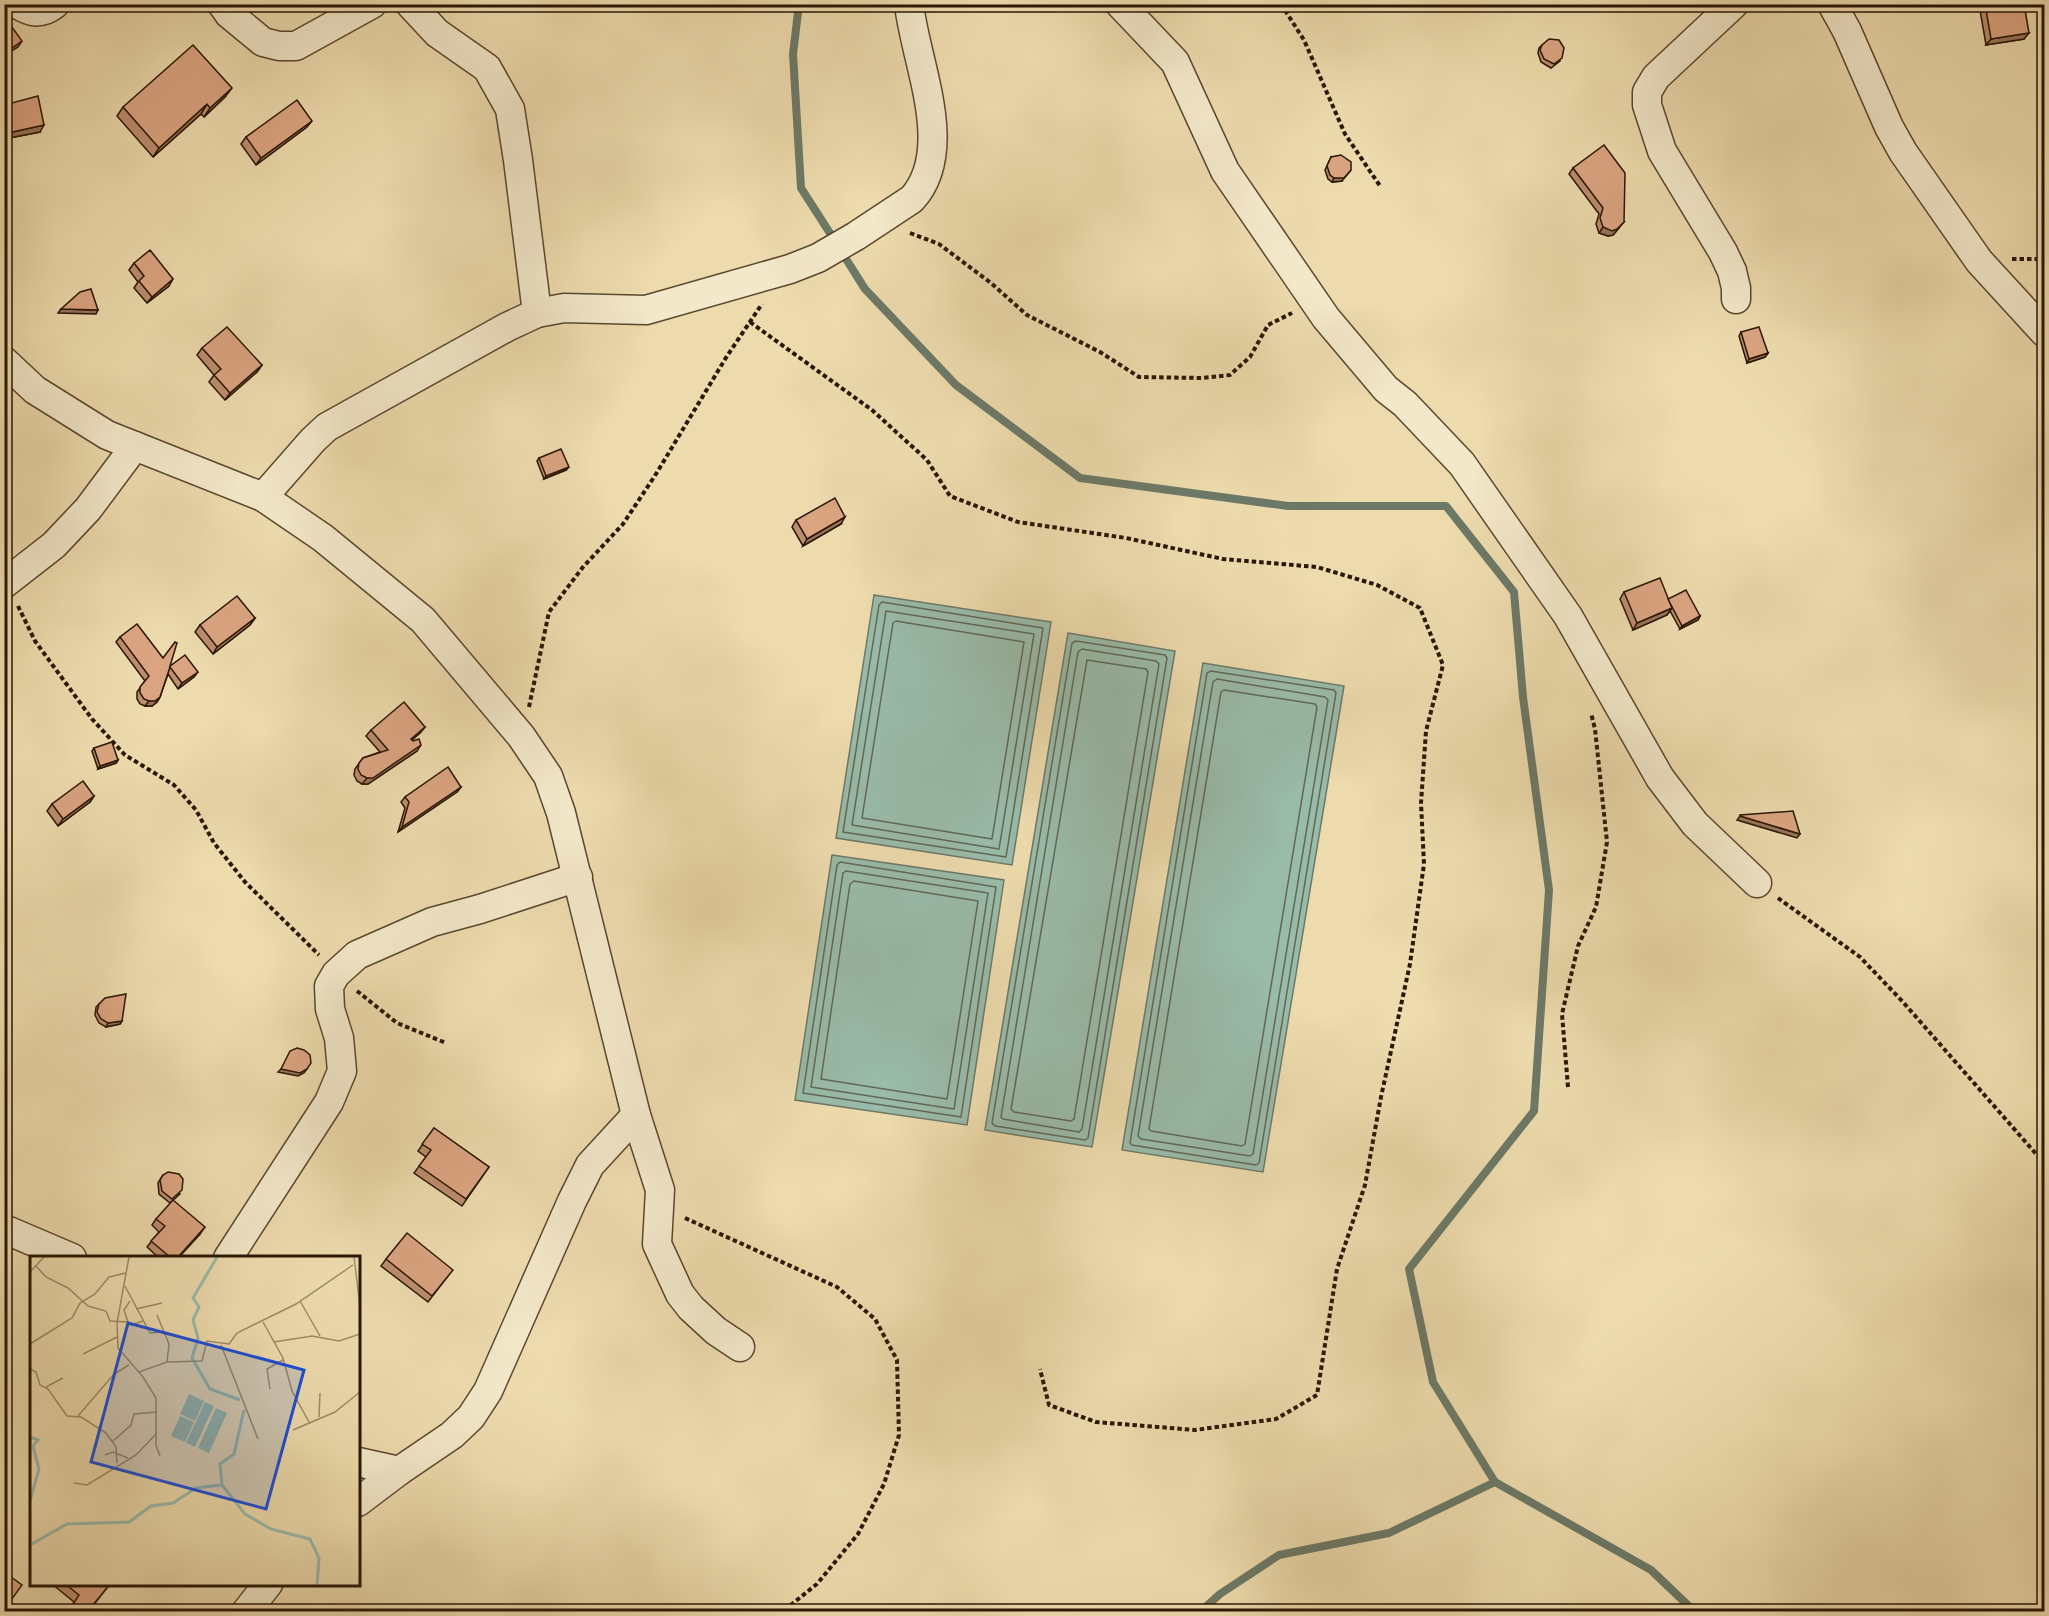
<svg xmlns="http://www.w3.org/2000/svg" width="2049" height="1616" viewBox="0 0 2049 1616" font-family="'IM FELL Double Pica',serif">
<rect width="100%" height="100%" fill="#eddbad"/>
<filter id="stains"><feTurbulence type="fractalNoise" baseFrequency=".00333" numOctaves="4"/><feColorMatrix values="0 0 0 0 .2 0 0 0 0 .09 0 0 0 0 .02 0 0 0 .5 -.17"/></filter>
<radialGradient id="worn" r=".72"><stop offset=".6" stop-color="#630" stop-opacity="0"/><stop offset="1" stop-color="#630" stop-opacity=".3"/></radialGradient>
<g fill="#9ba" stroke="#6c7967" stroke-width="1.5">
<path d="M 874,595 L 1051,622 L 1012,865 L 836,838 Z"/>
<path d="M 1068,633 L 1175,651 L 1092,1147 L 985,1130 Z"/>
<path d="M 1203,663 L 1344,686 L 1263,1172 L 1122,1150 Z"/>
<path d="M 832,855 L 1004,880 L 967,1125 L 795,1100 Z"/>
</g>
<g fill="none" stroke-linecap="round" stroke-linejoin="round">
<g stroke="#616856" stroke-width="1.5">
<path d="M 882,602 L 1043,628 L 1006,857 L 843,832 L 879,605 Z"/>
<path d="M 886,611 L 1034,634 L 999,849 L 852,825 Z"/>
<path d="M 896,621 L 1024,642 L 992,839 L 862,818 L 893,623 Z"/>
<path d="M 1076,641 L 1165,655 L 1167,658 L 1088,1138 L 1085,1140 L 995,1126 L 992,1123 L 1072,643 Z"/>
<path d="M 1082,649 L 1156,661 L 1159,664 L 1082,1129 L 1079,1132 L 1003,1119 L 1001,1117 L 1078,652 Z"/>
<path d="M 1087,660 L 1146,669 L 1148,672 L 1074,1119 L 1071,1121 L 1014,1112 L 1011,1109 Z"/>
<path d="M 1211,671 L 1334,690 L 1336,693 L 1259,1163 L 1256,1165 L 1132,1145 L 1130,1143 L 1207,673 Z"/>
<path d="M 1217,679 L 1325,697 L 1328,700 L 1253,1154 L 1250,1156 L 1141,1139 L 1138,1136 L 1213,682 Z"/>
<path d="M 1224,690 L 1315,704 L 1317,707 L 1245,1144 L 1242,1146 L 1151,1131 L 1149,1129 L 1221,692 Z"/>
<path d="M 840,862 L 996,887 L 961,1117 L 803,1093 L 837,865 Z"/>
<path d="M 846,871 L 988,893 L 954,1109 L 811,1087 L 843,873 Z"/>
<path d="M 854,881 L 978,901 L 947,1099 L 821,1079 L 850,884 Z"/>
</g>
<g stroke="#6c7967" stroke-width="8">
<path d="M 799,4 L 793,54 L 801,188 L 835,241"/>
<path d="M 841,251 L 865,289 L 956,385 L 1080,478 L 1288,506 L 1446,506 L 1514,592 L 1523,697 L 1549,890 L 1534,1111 L 1409,1269 L 1433,1382 L 1495,1482 L 1651,1570 L 1695,1612"/>
<path d="M 1200,1612 L 1220,1594 L 1279,1555 L 1389,1533 L 1495,1482"/>
</g>
<defs>
<g id="minor">
<path d="M 17,4 C 31,13 41,15 55,4"/>
<path d="M 222,4 L 229,14 L 263,42 L 279,46 L 296,46 L 372,4"/>
<path d="M 410,4 L 437,33 L 487,68 L 510,109 L 518,160 L 537,313"/>
<path d="M 1120,4 L 1175,62 L 1225,171 L 1326,318 L 1386,389 L 1405,404 L 1462,464 L 1568,616 L 1660,778 L 1695,824 L 1757,883"/>
<path d="M 1734,4 L 1656,77 L 1647,92 L 1647,105 L 1662,151 L 1723,252 L 1732,271 L 1736,288 L 1736,299"/>
<path d="M 1832,4 L 1847,31 L 1889,127 L 1903,152 L 1979,261 L 2044,332"/>
<path d="M 4,361 L 35,390 L 107,435 L 263,497 L 323,538 L 423,620 L 521,736 L 548,776 L 561,813 L 636,1115 L 660,1190 L 657,1244 L 680,1294 L 691,1308 L 716,1331 L 740,1347"/>
<path d="M 263,497 L 313,440 L 327,427 L 507,327 L 537,313 L 564,308 L 646,310 L 790,269 L 818,258 L 856,236 L 912,199 C 957,149 915,62 909,4"/>
<path d="M 4,584 L 54,545 L 88,509 L 135,446"/>
<path d="M 4,1229 L 72,1258"/>
<path d="M 228,1258 L 329,1102 L 342,1071 L 339,1038 L 330,1009 L 329,986 L 336,974 L 357,955 L 432,922 L 480,909 L 578,877"/>
<path d="M 358,1462 L 399,1471"/>
<path d="M 358,1502 L 399,1471 L 452,1435 L 471,1417 L 488,1391 L 572,1201 L 590,1165 L 636,1115"/>
<path d="M 246,1612 L 268,1584"/>
</g>
</defs>
<use href="#minor" stroke="#5a472e" stroke-width="31"/>
<g stroke="#291603" stroke-width="4" stroke-dasharray="4.5 3" stroke-linecap="butt">
<path d="M 1281,4 L 1304,40 L 1345,134 L 1380,186"/>
<path d="M 910,233 L 939,244 L 991,283 L 1027,315 L 1100,352 L 1139,377 L 1202,378 L 1230,375 L 1250,357 L 1268,325 L 1292,313"/>
<path d="M 2012,259 L 2044,259"/>
<path d="M 750,322 L 872,410 L 927,460 L 950,496 L 1018,522 L 1126,538 L 1223,559 L 1317,567 L 1377,585 L 1420,608 L 1443,665 L 1426,731 L 1421,803 L 1424,864 L 1410,964 L 1381,1097 L 1365,1185 L 1337,1269 L 1317,1395 L 1276,1419 L 1195,1430 L 1096,1422 L 1049,1405 L 1040,1369"/>
<path d="M 18,606 L 35,641 L 92,719 L 125,755 L 174,785 L 196,810 L 214,843 L 245,882 L 319,955"/>
<path d="M 529,707 L 549,612 L 583,567 L 623,524 L 656,474 L 727,356 L 762,304"/>
<path d="M 1778,898 L 1860,957 L 1903,1002 L 2044,1163"/>
<path d="M 357,991 L 397,1023 L 446,1043"/>
<path d="M 1568,1087 L 1562,1014 L 1578,946 L 1596,907 L 1607,842 L 1595,729 L 1591,713"/>
<path d="M 685,1218 L 837,1287 L 875,1319 L 897,1360 L 899,1435 L 884,1484 L 858,1534 L 817,1584 L 782,1612"/>
</g>
<use href="#minor" stroke="#f3e8ca" stroke-width="28"/>
</g>
<g fill="#bc8d6f" stroke="#291603" stroke-width="1.5">
<path d="M 1979,4 L 2024,4 L 2024,39 L 1986,45 Z"/>
<path d="M 1542,45 L 1560,61 L 1551,68 L 1541,62 L 1538,53 L 1539,48 Z"/>
<path d="M 225,97 L 204,117 L 201,114 L 153,157 L 117,116 L 123,107 Z"/>
<path d="M 4,105 L 40,132 L 4,139 Z"/>
<path d="M 307,127 L 256,165 L 241,144 L 246,137 Z"/>
<path d="M 1331,157 L 1342,181 L 1332,182 L 1328,179 L 1325,170 Z"/>
<path d="M 1573,168 L 1619,228 L 1613,235 L 1608,236 L 1599,233 L 1596,224 L 1599,214 L 1569,174 Z"/>
<path d="M 134,263 L 169,286 L 147,303 L 134,288 L 138,282 L 129,270 Z"/>
<path d="M 1741,332 L 1768,353 L 1765,357 L 1747,363 L 1739,336 Z"/>
<path d="M 202,348 L 262,365 L 257,372 L 225,400 L 209,382 L 214,375 L 197,355 Z"/>
<path d="M 539,458 L 566,470 L 544,479 L 537,461 Z"/>
<path d="M 796,520 L 841,524 L 803,546 L 792,527 Z"/>
<path d="M 1624,592 L 1668,599 L 1700,616 L 1698,620 L 1680,629 L 1670,611 L 1667,615 L 1633,630 L 1620,599 Z"/>
<path d="M 255,618 L 250,625 L 213,654 L 195,632 L 200,625 Z"/>
<path d="M 120,637 L 163,658 L 170,666 L 194,677 L 178,689 L 168,674 L 160,697 L 157,702 L 152,706 L 145,706 L 140,704 L 137,699 L 137,692 L 145,681 L 116,642 Z"/>
<path d="M 425,727 L 420,733 L 412,740 L 417,751 L 368,784 L 362,784 L 357,781 L 354,775 L 355,769 L 363,758 L 380,752 L 366,736 L 371,730 Z"/>
<path d="M 94,748 L 118,760 L 116,763 L 98,769 L 92,751 Z"/>
<path d="M 461,787 L 457,792 L 398,832 L 405,808 L 401,802 L 405,797 Z"/>
<path d="M 94,796 L 90,802 L 58,826 L 47,811 L 52,804 Z"/>
<path d="M 99,1004 L 122,1021 L 120,1024 L 106,1027 L 99,1023 L 95,1015 L 96,1007 Z"/>
<path d="M 434,1128 L 489,1167 L 462,1206 L 414,1173 L 426,1157 L 418,1151 Z"/>
<path d="M 163,1175 L 180,1194 L 170,1203 L 159,1194 L 158,1183 Z"/>
<path d="M 156,1219 L 200,1234 L 179,1257 L 158,1257 L 147,1247 L 159,1232 L 152,1225 Z"/>
<path d="M 386,1259 L 448,1276 L 428,1302 L 381,1266 Z"/>
<path d="M 52,1584 L 110,1584 L 89,1611 L 68,1611 L 74,1602 Z"/>
</g>
<g fill="#99735a" stroke="#291603" stroke-width="1.5">
<path d="M 2029,33 L 2024,39 L 1986,45 L 1991,39 Z"/>
<path d="M 22,41 L 18,47 L 4,56 L 6,52 Z"/>
<path d="M 232,88 L 225,97 L 204,117 L 210,108 Z"/>
<path d="M 207,104 L 201,114 L 153,157 L 159,148 Z"/>
<path d="M 312,121 L 307,127 L 256,165 L 261,158 Z"/>
<path d="M 44,125 L 40,132 L 4,139 L 8,133 Z"/>
<path d="M 1351,170 L 1342,181 L 1332,182 L 1334,178 Z"/>
<path d="M 1624,222 L 1613,235 L 1608,236 L 1599,233 L 1603,227 Z"/>
<path d="M 173,279 L 169,286 L 147,303 L 152,297 Z"/>
<path d="M 61,309 L 98,310 L 96,314 L 58,313 Z"/>
<path d="M 1768,353 L 1765,357 L 1747,363 L 1749,359 Z"/>
<path d="M 262,365 L 257,372 L 225,400 L 230,393 Z"/>
<path d="M 569,467 L 566,470 L 544,479 L 546,476 Z"/>
<path d="M 845,517 L 841,524 L 803,546 L 807,539 Z"/>
<path d="M 1672,608 L 1667,615 L 1633,630 L 1637,623 Z"/>
<path d="M 1700,616 L 1698,620 L 1680,629 L 1682,626 Z"/>
<path d="M 255,618 L 250,625 L 213,654 L 217,647 Z"/>
<path d="M 198,672 L 194,677 L 178,689 L 182,683 Z"/>
<path d="M 160,697 L 157,702 L 152,706 L 145,706 L 149,701 Z"/>
<path d="M 425,727 L 420,733 L 406,745 L 411,739 Z"/>
<path d="M 421,745 L 417,751 L 368,784 L 362,784 L 367,778 Z"/>
<path d="M 118,760 L 116,763 L 98,769 L 100,766 Z"/>
<path d="M 461,787 L 457,792 L 398,832 L 402,827 Z"/>
<path d="M 94,796 L 90,802 L 58,826 L 63,819 Z"/>
<path d="M 1740,816 L 1800,834 L 1797,838 L 1737,820 Z"/>
<path d="M 122,1021 L 120,1024 L 106,1027 L 108,1023 Z"/>
<path d="M 281,1069 L 307,1069 L 304,1073 L 298,1076 L 278,1072 Z"/>
<path d="M 205,1227 L 200,1234 L 179,1257 L 178,1257 Z"/>
</g>
<g fill="#dba481" stroke="#291603" stroke-width="1.5">
<path d="M 1985,4 L 2024,4 L 2029,33 L 1991,39 Z"/>
<path d="M 4,16 L 22,41 L 6,52 L 4,50 Z"/>
<path d="M 1549,39 L 1559,40 L 1564,48 L 1562,58 L 1554,64 L 1544,59 L 1540,50 L 1542,45 Z"/>
<path d="M 193,45 L 232,88 L 210,108 L 207,104 L 159,148 L 123,107 Z"/>
<path d="M 38,96 L 44,125 L 8,133 L 4,115 L 4,105 Z"/>
<path d="M 297,100 L 312,121 L 261,158 L 246,137 Z"/>
<path d="M 1604,145 L 1625,173 L 1624,222 L 1617,229 L 1612,231 L 1603,227 L 1600,218 L 1603,208 L 1573,168 Z"/>
<path d="M 1341,155 L 1351,162 L 1351,170 L 1344,178 L 1334,178 L 1330,175 L 1327,166 L 1331,157 Z"/>
<path d="M 150,250 L 173,279 L 152,297 L 139,281 L 144,276 L 134,263 Z"/>
<path d="M 91,289 L 98,310 L 61,309 L 80,292 Z"/>
<path d="M 227,327 L 262,365 L 230,393 L 214,375 L 221,369 L 202,348 Z"/>
<path d="M 1759,327 L 1768,353 L 1749,359 L 1741,332 Z"/>
<path d="M 561,449 L 569,467 L 546,476 L 539,458 Z"/>
<path d="M 835,498 L 845,517 L 807,539 L 796,520 Z"/>
<path d="M 1660,578 L 1672,608 L 1637,623 L 1624,592 Z"/>
<path d="M 1686,590 L 1700,616 L 1682,626 L 1668,599 Z"/>
<path d="M 237,596 L 255,618 L 217,647 L 200,625 Z"/>
<path d="M 137,624 L 163,658 L 175,642 L 177,643 L 170,666 L 185,655 L 198,672 L 182,683 L 170,667 L 160,697 L 155,701 L 149,701 L 144,699 L 140,693 L 140,687 L 149,676 L 120,637 Z"/>
<path d="M 404,702 L 425,727 L 411,739 L 413,741 L 419,739 L 421,745 L 373,778 L 367,778 L 361,775 L 358,769 L 359,763 L 363,758 L 388,750 L 371,730 Z"/>
<path d="M 112,742 L 118,760 L 100,766 L 94,748 Z"/>
<path d="M 448,767 L 461,787 L 402,827 L 409,802 L 405,797 Z"/>
<path d="M 83,781 L 94,796 L 63,819 L 52,804 Z"/>
<path d="M 1793,811 L 1800,834 L 1740,816 L 1740,815 Z"/>
<path d="M 126,994 L 122,1021 L 108,1023 L 101,1019 L 97,1012 L 99,1004 L 105,998 Z"/>
<path d="M 297,1048 L 304,1050 L 310,1055 L 311,1063 L 307,1069 L 300,1073 L 281,1069 L 290,1051 Z"/>
<path d="M 434,1128 L 489,1167 L 466,1199 L 419,1166 L 431,1150 L 422,1144 Z"/>
<path d="M 168,1172 L 179,1174 L 183,1179 L 182,1190 L 172,1199 L 162,1191 L 160,1180 L 163,1175 Z"/>
<path d="M 173,1200 L 205,1227 L 178,1257 L 170,1257 L 151,1241 L 165,1226 L 156,1219 Z"/>
<path d="M 407,1233 L 453,1270 L 432,1296 L 386,1259 Z"/>
<path d="M 4,1572 L 22,1585 L 4,1610 Z"/>
<path d="M 65,1584 L 110,1584 L 88,1611 L 69,1611 L 79,1595 Z"/>
</g>
<g transform="translate(30 1256)">
<rect width="330" height="330" fill="#eddbad"/>
<path d="M 159,138 L 174,145 L 165,165 L 150,158 ZM 175,146 L 184,150 L 165,191 L 156,187 ZM 186,152 L 197,157 L 179,197 L 168,192 ZM 150,160 L 164,166 L 155,186 L 141,180 Z" fill="#9ba"/>
<path fill="none" stroke="#9ba" stroke-width="3" d="M 187,1 L 163,42 L 169,51 L 163,64 L 168,82 L 162,102 L 180,133 L 210,144M 214,154 L 204,198 L 190,208 L 192,229 L 215,258 L 241,273 L 280,283 L 289,302 L 287,329M 0,181 L 8,184 L 3,190 L 9,213 L 0,245M 0,289 L 37,268 L 99,266 L 121,250 L 143,247 L 166,232 L 191,229"/>
<path fill="none" stroke="#9f8c69" stroke-width="1.5" d="M 99,1 L 87,67 L 88,92 L 113,121 L 126,142 L 126,189 L 130,200M 324,1 L 330,50M 6,10 L 16,21 L 38,32 L 58,50 L 76,55 L 80,65 L 98,66M 0,16 L 14,1M 95,30 L 120,77 L 132,76M 100,45 L 94,54 L 98,66 L 101,69 L 113,65M 270,45 L 290,80M 106,53 L 132,47M 127,59 L 139,88 L 137,106M 233,66 L 253,102 L 262,135 L 279,166M 244,86 L 282,80 L 309,85 L 330,78M 0,88 L 42,62 L 50,47 L 65,38 L 79,21 L 96,17M 191,89 L 228,183M 53,98 L 87,81M 0,113 L 6,116 L 10,129 L 18,133 L 37,160 L 51,161 L 76,177 L 86,191 L 87,207M 109,116 L 137,106 L 172,105 L 177,85 L 199,88 L 207,77 L 266,48 L 323,9M 16,131 L 33,122M 240,133 L 237,113 L 253,104M 48,160 L 84,118 L 99,109M 289,161 L 290,137M 263,174 L 305,156 L 330,136M 83,185 L 101,169 L 104,158 L 127,156M 75,199 L 83,196 L 98,202M 44,227 L 57,229 L 106,199 L 127,177"/>
<path fill="#1d4ed8" fill-opacity="0.15" stroke="#1d4ed8" stroke-width="3" d="M 98,67 L 274,114 L 236,253 L 61,206 Z"/>
<rect width="330" height="330" fill="none" stroke="#291603" stroke-width="3"/>
</g>
<rect width="2049" height="1616" fill="none" stroke="#eddbad" stroke-width="24"/>
<rect x="6" y="6" width="2037" height="1604" fill="none" stroke="#291603" stroke-width="3"/>
<rect x="12" y="12" width="2025" height="1592" fill="none" stroke="#291603" stroke-width="1.5"/>
<rect width="100%" height="100%" filter="url(#stains)"/>
<rect width="100%" height="100%" fill="url(#worn)"/>
</svg>
